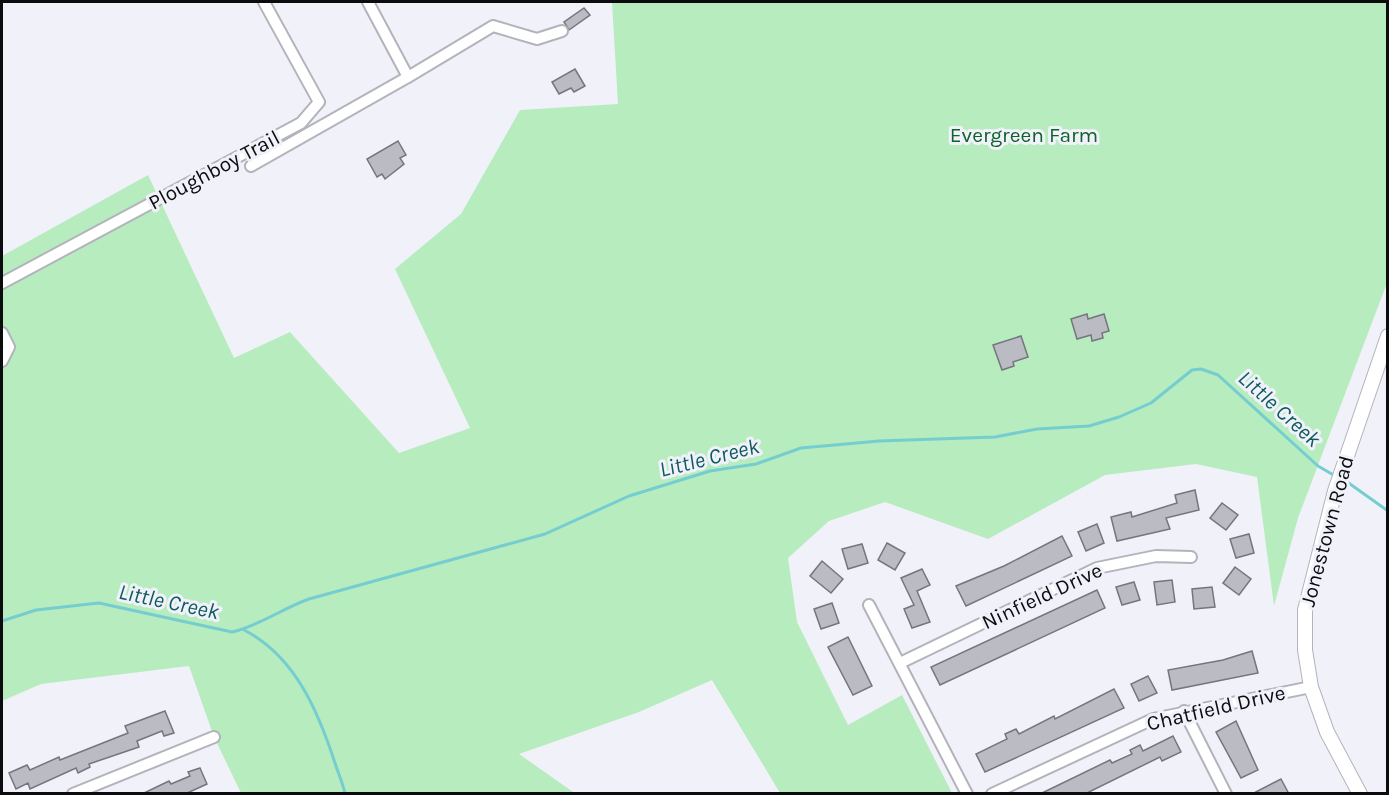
<svg xmlns="http://www.w3.org/2000/svg" width="1389" height="795" viewBox="0 0 1389 795" font-family="Karla,sans-serif">
<rect width="100%" height="100%" fill="#f1f1fa"/>
<path fill="#b7ecbf" d="M 612,2 L 1387,2 L 1387,283 L 1298,518 L 1274,606 L 1257,477 L 1196,464 L 1105,475 L 988,539 L 885,502 L 829,521 L 788,558 L 797,622 L 848,725 L 902,695 L 952,793 L 780,793 L 712,680 L 639,712 L 519,754 L 576,794 L 241,793 L 214,737 L 189,666 L 41,684 L 2,701 L 2,256 L 148,175 L 234,358 L 290,332 L 399,453 L 470,428 L 395,269 L 461,214 L 520,110 L 618,104 Z"/>
<g fill="none" stroke-linecap="round" stroke-linejoin="round">
<g stroke="#75cdd0" stroke-width="3">
<path d="M 1343,479 L 1388,511"/>
<path d="M 2,621 L 36,610 L 99,603 L 232,632 C 259,626 283,608 309,599 L 545,534 L 629,496 L 710,471 L 756,464 L 801,448 L 879,441 L 995,437 L 1037,429 L 1089,426 L 1119,417 L 1151,403 L 1192,370 L 1201,369 L 1218,375 L 1318,466 L 1337,477"/>
<path d="M 244,630 C 295,656 318,711 335,763 C 338,773 343,783 345,794"/>
</g>
</g>
<g fill="#bbbbc4" stroke="#75757d" stroke-width="1.5">
<path d="M 584,8 L 590,15 L 569,30 L 564,22 Z"/>
<path d="M 575,69 L 585,86 L 574,92 L 571,88 L 559,94 L 552,82 Z"/>
<path d="M 398,141 L 406,155 L 400,158 L 404,164 L 385,179 L 382,174 L 377,177 L 367,159 Z"/>
<path d="M 1087,314 L 1088,319 L 1104,314 L 1109,331 L 1102,333 L 1103,338 L 1092,341 L 1091,335 L 1077,339 L 1071,319 Z"/>
<path d="M 1021,336 L 1028,357 L 1013,362 L 1014,366 L 1002,370 L 993,345 Z"/>
<path d="M 1195,490 L 1199,510 L 1166,518 L 1170,529 L 1117,541 L 1111,517 L 1131,512 L 1132,517 L 1177,503 L 1175,495 Z"/>
<path d="M 1222,503 L 1238,515 L 1226,530 L 1210,518 Z"/>
<path d="M 1097,524 L 1104,543 L 1086,551 L 1078,532 Z"/>
<path d="M 1249,534 L 1254,553 L 1236,558 L 1230,539 Z"/>
<path d="M 1062,536 L 1072,556 L 966,606 L 956,586 L 1004,566 Z"/>
<path d="M 887,543 L 905,553 L 895,570 L 878,560 Z"/>
<path d="M 862,544 L 868,563 L 848,569 L 842,549 Z"/>
<path d="M 822,561 L 843,579 L 831,593 L 810,576 Z"/>
<path d="M 1235,567 L 1251,579 L 1239,595 L 1223,583 Z"/>
<path d="M 922,569 L 930,585 L 917,591 L 930,622 L 912,628 L 904,609 L 914,605 L 901,578 Z"/>
<path d="M 1172,580 L 1175,602 L 1157,605 L 1154,582 Z"/>
<path d="M 1134,582 L 1140,600 L 1122,605 L 1116,587 Z"/>
<path d="M 1212,587 L 1215,607 L 1194,609 L 1192,589 Z"/>
<path d="M 1097,590 L 1105,608 L 940,685 L 931,667 Z"/>
<path d="M 832,603 L 839,623 L 821,629 L 814,609 Z"/>
<path d="M 848,637 L 872,686 L 853,695 L 828,647 Z"/>
<path d="M 1252,651 L 1258,673 L 1172,690 L 1168,670 L 1223,660 Z"/>
<path d="M 1148,676 L 1157,693 L 1139,701 L 1131,684 Z"/>
<path d="M 1114,689 L 1124,708 L 985,772 L 976,754 L 1007,739 L 1005,734 L 1016,729 L 1019,734 L 1054,716 L 1055,719 Z"/>
<path d="M 165,711 L 174,733 L 164,736 L 162,731 L 137,741 L 139,747 L 89,764 L 90,767 L 78,773 L 76,768 L 30,789 L 28,783 L 16,789 L 9,773 L 27,765 L 30,770 L 59,757 L 60,760 L 128,733 L 125,726 Z"/>
<path d="M 1236,721 L 1258,770 L 1241,778 L 1216,732 Z"/>
<path d="M 1173,736 L 1181,752 L 1162,761 L 1160,757 L 1085,794 L 1040,794 L 1110,760 L 1112,763 L 1132,754 L 1130,750 L 1140,745 L 1143,751 Z"/>
<path d="M 200,768 L 207,784 L 185,794 L 142,794 L 169,781 L 171,784 L 190,776 L 188,772 Z"/>
<path d="M 1281,779 L 1289,794 L 1252,794 Z"/>
</g>
<g fill="none" stroke-linecap="round" stroke-linejoin="round">
<defs>
<g id="minor">
<path d="M 408,77 L 493,26 L 537,39 L 562,31"/>
<path d="M 251,166 L 408,77 L 368,2"/>
<path d="M 2,283 L 301,123 L 319,102 L 264,2"/>
<path d="M 2,333 L 9,347 L 2,361"/>
<path d="M 869,605 L 967,794"/>
<path d="M 900,663 L 1097,568 L 1156,556 L 1191,557"/>
<path d="M 1184,711 L 1226,794"/>
<path d="M 73,794 L 214,737"/>
<path d="M 992,794 L 1153,719 L 1311,687"/>
</g>
<path id="major" d="M 1360,794 L 1327,732 L 1311,687 L 1305,650 L 1305,610 L 1335,491 L 1388,336"/>
</defs>
<use href="#minor" stroke="#b3b3bc" stroke-width="14"/>
<use href="#major" stroke="#b3b3bc" stroke-width="16"/>
<use href="#minor" stroke="#fff" stroke-width="10"/>
<use href="#major" stroke="#fff" stroke-width="14"/>
</g>
<g text-anchor="middle" stroke-width="6" stroke-linejoin="round" paint-order="stroke">
<g font-size="21" fill="#0f622b" stroke="#f1f1fa">
<text x="1024" y="142">Evergreen Farm</text>
</g>
<g font-size="21" fill="#0c0c0f" stroke="#f1f1fa">
<text transform="translate(214 170) rotate(-28)" y="7">Ploughboy Trail</text>
<text transform="translate(1327 531) rotate(-75)" y="7">Jonestown Road</text>
<text transform="translate(1042 596) rotate(-25)" y="7">Ninfield Drive</text>
<text transform="translate(1216 708) rotate(-13)" y="7">Chatfield Drive</text>
</g>
<g font-size="22" font-style="italic" fill="#0d5b5e" stroke="#f1f1fa">
<text transform="translate(1280 408) rotate(42)" y="8">Little Creek</text>
<text transform="translate(709 457) rotate(-14)" y="8">Little Creek</text>
<text transform="translate(169 601) rotate(12)" y="8">Little Creek</text>
</g>
</g>
<rect width="1389" height="795" fill="none" stroke="#0c0c0f" stroke-width="6"/>
</svg>
